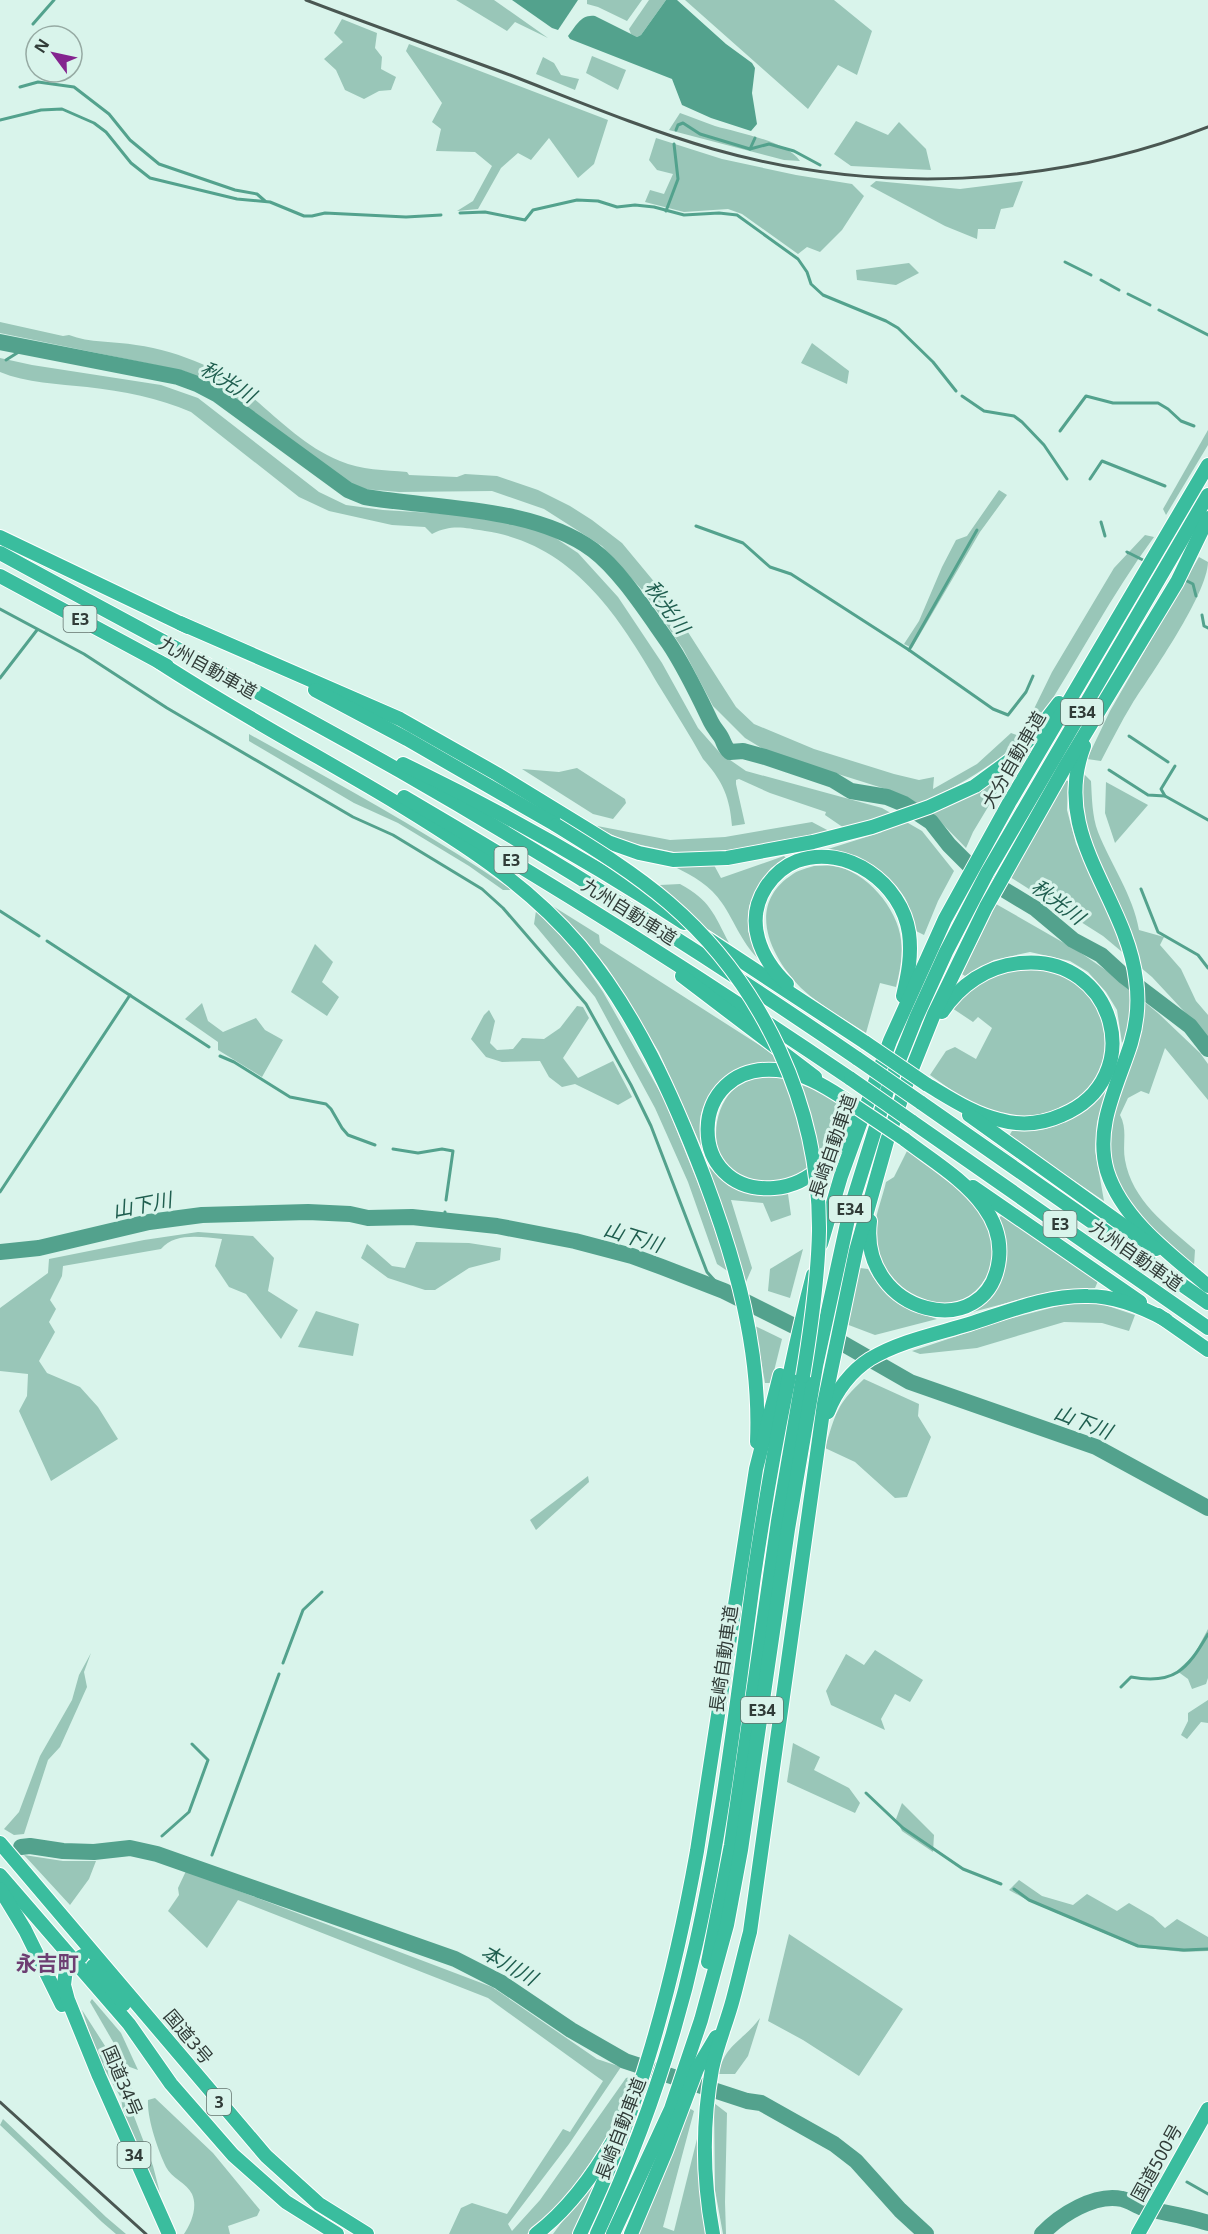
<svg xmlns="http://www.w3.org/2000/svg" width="1208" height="2234" viewBox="0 0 1208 2234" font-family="'Noto Sans','Noto Sans JP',sans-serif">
<rect width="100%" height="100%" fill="#d9f4eb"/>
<g fill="#99c6b8">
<path d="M 456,0 L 494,0 L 548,38 L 515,22 L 507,31 Z"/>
<path d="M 587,0 L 642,0 L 627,21 L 598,7 L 587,4 Z"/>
<path d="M 649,0 L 666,0 L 641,35 L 637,37 L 631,34 L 629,29 Z"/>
<path d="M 685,0 L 834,0 L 872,31 L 857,75 L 838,65 L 808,109 Z"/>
<path d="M 342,19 L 377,33 L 375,48 L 382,57 L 381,69 L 396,77 L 391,90 L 379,91 L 364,99 L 345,90 L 336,70 L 324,59 L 343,42 L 334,33 Z"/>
<path d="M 409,44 L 608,120 L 594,164 L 578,178 L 549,138 L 531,160 L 518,153 L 501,168 L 478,209 L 457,211 L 473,201 L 492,166 L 475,152 L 436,151 L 441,129 L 432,122 L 442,103 L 406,51 Z"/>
<path d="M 592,56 L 626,70 L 618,90 L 586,73 Z"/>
<path d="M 543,57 L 554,63 L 561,75 L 579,79 L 575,90 L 536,74 Z"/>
<path d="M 680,113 C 692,117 703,122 715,126 C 739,133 786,141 800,161 L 784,160 L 669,130 Z"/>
<path d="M 856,121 L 888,135 L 899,122 L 926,149 L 931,170 L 851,166 L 834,154 Z"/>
<path d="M 656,138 L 722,159 L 796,175 L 852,184 L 864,196 L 842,230 L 820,252 L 807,247 L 798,254 L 742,214 L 728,209 L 684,212 L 645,202 L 650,190 L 664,194 L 673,174 L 657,170 L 649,160 Z"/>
<path d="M 876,181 L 960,189 L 1023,181 L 1013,207 L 1001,209 L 995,229 L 978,229 L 977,239 L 945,226 L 870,186 Z"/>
<path d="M 909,263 L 919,273 L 896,285 L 857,280 L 856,270 Z"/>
<path d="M 0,322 L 63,336 L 69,335 C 89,343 115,341 136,345 C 159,348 181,355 202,364 C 254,387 286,439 340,461 C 361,470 385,470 407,472 L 409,475 L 457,477 L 465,474 L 497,476 L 538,490 L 570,506 L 592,520 L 622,543 L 661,590 L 736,707 L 754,724 L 814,749 L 894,774 L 919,780 L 934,777 L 933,789 L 977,764 L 1011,733 L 1025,738 C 992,766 957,787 918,805 L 892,791 L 768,752 L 745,738 L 713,706 L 683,649 L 644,592 L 602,546 L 544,509 L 492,491 L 399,492 L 364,489 L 333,476 L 225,390 L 184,371 L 0,333 Z"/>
<path d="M 812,343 L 849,371 L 847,384 L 801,363 Z"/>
<path d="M 0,358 L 32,365 L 161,385 L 198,398 L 319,492 L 346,505 L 383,510 L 497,517 L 542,529 L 578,553 L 618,597 L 662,663 L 698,728 L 720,753 L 746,771 L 882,808 L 922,831 L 954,871 L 938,901 L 924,935 L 914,930 C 911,921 910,907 905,898 C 887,869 860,855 828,849 L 882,832 L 868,823 L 844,828 L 825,815 L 826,812 L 770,793 L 739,779 L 736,780 L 736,784 L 745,824 L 732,826 C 730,797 722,780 703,759 C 690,735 675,712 661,689 C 620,618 574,544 485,531 C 464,528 452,524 432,534 L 425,527 L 392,525 L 329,511 L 299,497 L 191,412 C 158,398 124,391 87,387 C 59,384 26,383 0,372 Z"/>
<path d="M 1208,430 L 1208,445 L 1166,515 L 1163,509 Z"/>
<path d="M 999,490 L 1007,495 L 980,532 L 912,648 L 904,644 L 919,621 L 942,567 L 956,540 L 967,536 Z"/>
<path d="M 1145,535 L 1154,537 C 1111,595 1078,660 1039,720 L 1031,715 L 1052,672 L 1114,568 Z"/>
<path d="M 1199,557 L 1208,562 C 1207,595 1152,673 1132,704 C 1121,722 1111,742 1101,761 L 1087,759 L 1110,711 Z"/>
<path d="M 249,734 C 338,784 428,832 512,890 L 503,890 L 469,866 L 398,823 L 354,803 L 249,741 Z"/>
<path d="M 577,768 L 625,799 L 626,803 L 613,819 L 593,814 L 522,769 L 559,772 Z"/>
<path d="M 1082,772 L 1091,781 C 1092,798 1092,816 1098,832 C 1111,865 1133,895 1139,930 L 1164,937 L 1160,945 L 1181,969 L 1196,1001 L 1208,1015 L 1208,1037 L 1152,977 L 1103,936 L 1010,877 L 1064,780 L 1068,781 L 1067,810 L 1076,844 L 1112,921 L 1129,927 L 1088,840 L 1080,808 Z"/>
<path d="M 1003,774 L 1006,777 L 973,832 L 966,848 L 932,813 L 968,797 Z"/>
<path d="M 1106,782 L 1148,805 L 1115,843 L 1105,813 Z"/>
<path d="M 812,822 L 829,831 L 792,841 L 718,854 L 674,852 L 627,842 L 592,825 L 670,840 L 725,837 Z"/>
<path d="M 784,856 L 786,858 L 771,868 L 758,886 L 749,906 L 748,931 L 761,961 C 743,946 735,922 722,903 C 711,886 693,876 675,867 L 714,865 L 721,878 Z"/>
<path d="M 814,866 C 820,866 827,865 833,866 C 866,870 898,909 901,940 C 903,957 900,971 896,987 L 880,983 L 866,1033 C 846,1020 818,1004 801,988 C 770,956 745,905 793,874 C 799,870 808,868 814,866 Z"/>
<path d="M 680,884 C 710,900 714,914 729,943 L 640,886 Z"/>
<path d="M 996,904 L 1078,951 L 1107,971 L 1159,1014 L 1200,1053 L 1208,1064 L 1208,1100 L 1165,1048 L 1149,1094 L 1141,1091 L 1128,1098 L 1120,1115 C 1128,1130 1122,1144 1125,1160 C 1132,1200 1166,1225 1195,1250 L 1194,1265 L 1144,1220 L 1127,1199 L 1113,1174 L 1109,1146 L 1111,1114 L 1138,1047 L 1142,1022 L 1129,1030 L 1122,1043 L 1117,1010 L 1106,992 L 1088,972 L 1070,961 L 1030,952 L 994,960 L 965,976 L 962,974 Z"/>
<path d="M 551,905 L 599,935 L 600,943 L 792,1066 C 759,1062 735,1062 713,1091 C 707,1099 701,1109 700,1120 C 699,1129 701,1139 702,1148 L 659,1052 L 607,967 Z"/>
<path d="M 536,911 L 572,947 L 603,992 L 664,1099 L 703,1196 L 729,1272 L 717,1264 L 688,1182 L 655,1108 L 595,997 L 534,924 Z"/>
<path d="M 315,944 L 333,962 L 322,982 L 339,997 L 327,1016 L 291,992 Z"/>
<path d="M 1024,968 C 1034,970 1046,969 1055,973 C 1078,980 1094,997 1101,1019 C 1122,1087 1053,1130 993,1112 C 969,1104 950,1089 930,1075 L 946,1051 L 955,1047 L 976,1059 L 992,1028 L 978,1017 L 973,1022 L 952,1008 C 974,984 992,975 1024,968 Z"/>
<path d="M 202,1003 L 208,1021 L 223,1032 L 256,1018 L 265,1030 L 283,1040 L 262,1077 L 218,1050 L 218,1042 L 185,1019 Z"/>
<path d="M 577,1006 L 583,1007 L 589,1018 L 563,1058 L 578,1078 L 613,1061 L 632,1097 L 618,1105 L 575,1084 L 562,1087 L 549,1077 L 540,1061 L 502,1062 L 486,1057 L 471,1039 L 484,1015 L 489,1010 L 495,1021 L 490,1043 L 497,1050 L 513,1049 L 522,1038 L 544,1039 L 560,1028 Z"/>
<path d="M 756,1077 L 779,1077 L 813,1089 L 838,1102 L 831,1128 L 841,1130 C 835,1139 830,1150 823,1157 C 800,1182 759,1192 731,1170 C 709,1152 713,1110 732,1091 C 738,1085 749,1081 756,1077 Z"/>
<path d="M 1111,1082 L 1097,1122 L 1095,1150 L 1104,1201 L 1009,1136 L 1012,1131 C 1021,1131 1032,1132 1041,1130 C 1071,1125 1091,1103 1111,1082 Z"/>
<path d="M 907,1151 C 932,1169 978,1199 989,1229 C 1007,1278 959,1324 911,1297 C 903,1292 895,1281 889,1274 C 880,1260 874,1244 875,1227 C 876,1212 883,1196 886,1182 L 894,1177 Z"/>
<path d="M 708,1166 L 729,1186 L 759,1195 L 788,1194 L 791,1215 L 771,1222 L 763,1203 L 731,1200 L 752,1268 L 746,1282 Z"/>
<path d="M 1002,1215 L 1098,1281 L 1095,1288 L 1052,1291 L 965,1314 C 974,1308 985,1302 992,1294 C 1012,1274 1006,1244 998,1219 Z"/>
<path d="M 198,1232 L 253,1236 L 274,1258 L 268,1291 L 298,1310 L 281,1339 L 246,1294 L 229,1287 L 215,1266 L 222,1239 C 202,1237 175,1232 161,1249 L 63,1266 L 62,1276 L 50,1300 L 56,1309 L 49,1322 L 55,1332 L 39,1361 L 47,1373 L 80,1387 L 98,1407 L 118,1439 L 51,1481 L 19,1411 L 27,1396 L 28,1374 L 0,1371 L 0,1308 L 48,1273 L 49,1259 L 144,1240 Z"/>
<path d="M 416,1242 L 469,1243 L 501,1248 L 500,1260 L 469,1268 L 435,1290 L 425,1290 L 388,1278 L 361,1258 L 367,1244 L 392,1266 L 405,1268 Z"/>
<path d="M 803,1249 L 790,1298 L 768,1291 L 770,1269 Z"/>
<path d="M 860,1268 L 868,1269 C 889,1304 899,1306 937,1319 L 875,1335 L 846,1324 Z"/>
<path d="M 1066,1304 L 1102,1304 L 1135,1315 L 1129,1331 L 1102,1323 L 1064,1322 L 977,1348 L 920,1354 L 912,1351 L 1008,1319 Z"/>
<path d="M 316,1311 L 359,1324 L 353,1356 L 298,1347 Z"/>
<path d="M 755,1326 L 782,1339 L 771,1383 L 765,1383 Z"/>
<path d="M 864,1379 L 919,1404 L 918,1416 L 931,1437 L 907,1497 L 895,1498 L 855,1462 L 825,1448 C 836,1413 836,1405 864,1379 Z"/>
<path d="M 588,1476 L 589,1482 L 536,1530 L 530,1520 Z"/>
<path d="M 1208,1629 L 1208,1678 L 1206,1684 L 1192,1689 L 1188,1679 L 1177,1671 L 1194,1655 Z"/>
<path d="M 875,1650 L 923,1680 L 910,1702 L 895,1694 L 881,1719 L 885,1730 L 831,1705 L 826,1691 L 846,1654 L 864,1665 Z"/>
<path d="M 91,1653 L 84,1672 L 87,1687 L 60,1747 L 48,1760 L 24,1834 L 14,1835 L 4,1829 L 19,1812 L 40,1756 L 72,1700 L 79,1675 Z"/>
<path d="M 1208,1700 L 1208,1723 L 1201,1722 L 1187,1739 L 1181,1735 L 1188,1721 L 1188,1713 Z"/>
<path d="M 793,1743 L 820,1757 L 814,1770 L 849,1788 L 860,1803 L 855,1813 L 787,1782 Z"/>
<path d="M 902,1803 L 934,1835 L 933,1852 L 902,1831 L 896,1819 Z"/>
<path d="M 24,1855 L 63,1861 L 96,1861 L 89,1879 L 70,1905 Z"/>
<path d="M 186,1871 L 492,1987 L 597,2059 L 621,2067 L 569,2144 L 508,2224 L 512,2231 L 540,2200 L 626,2078 L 635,2076 C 615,2125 590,2170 554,2209 C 545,2218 538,2228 527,2234 L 449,2234 L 461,2208 L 472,2203 L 507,2214 L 563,2129 L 570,2132 L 603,2081 L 488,1998 L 238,1900 L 207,1948 L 168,1911 L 179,1895 L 178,1888 Z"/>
<path d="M 1019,1880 L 1042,1896 L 1073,1905 L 1087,1894 L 1117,1911 L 1129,1903 L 1153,1917 L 1165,1928 L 1177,1919 L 1208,1937 L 1208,1951 L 1183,1952 L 1137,1947 L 1029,1901 L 1009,1890 Z"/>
<path d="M 789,1934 L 903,2009 L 859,2076 L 803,2040 L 768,2021 Z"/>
<path d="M 92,1999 L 121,2033 L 138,2070 L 127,2066 L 90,2002 Z"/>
<path d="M 82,2010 L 107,2049 L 117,2071 L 128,2080 L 132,2087 L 127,2098 L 153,2166 L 160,2193 L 124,2118 L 121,2098 L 98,2058 Z"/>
<path d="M 760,2018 L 748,2056 L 735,2074 L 718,2074 C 726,2043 742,2042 760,2018 Z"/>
<path d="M 155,2098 L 213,2153 L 260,2210 L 257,2216 L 228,2226 L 230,2234 L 184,2234 C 191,2224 198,2207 192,2194 C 187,2183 171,2178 166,2167 C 158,2150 147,2119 148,2100 Z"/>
<path d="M 714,2103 L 727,2113 L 725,2202 L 726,2234 L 723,2234 L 715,2190 Z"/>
<path d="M 689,2108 L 694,2111 L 663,2227 L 674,2231 L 699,2131 L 708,2234 L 636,2234 Z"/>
<path d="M 3,2119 L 106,2217 L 126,2234 L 116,2234 L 102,2222 L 0,2125 Z"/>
<path d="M 605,2164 L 572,2234 L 553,2234 Z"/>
</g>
<g fill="#53a28d">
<path d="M 512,0 L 578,0 L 558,30 L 552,28 Z"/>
<path d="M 666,0 L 677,0 L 726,44 L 752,63 L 755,68 L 752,93 L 757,124 L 751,131 L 711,118 L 682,105 L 672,79 L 570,39 L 568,36 C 576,26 581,14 595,16 L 637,37 L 641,35 Z"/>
</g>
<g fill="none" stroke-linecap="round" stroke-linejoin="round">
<g stroke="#53a28d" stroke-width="3">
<path d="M 33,24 L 54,0"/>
<path d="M 20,87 L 38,82 L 74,87 L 109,114 L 130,140 L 159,164 L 235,190 L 257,194 L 265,201"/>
<path d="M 0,120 L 41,110 L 62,109 L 94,123 L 106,132 L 131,163 L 150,178 L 237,199 L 270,202 L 304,216 L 312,216 L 325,213 L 406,217 L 441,215"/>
<path d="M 676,130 L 678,125 L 683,123 L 700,134 L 750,149 L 755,138"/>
<path d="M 750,149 L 769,144 L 794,151 L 820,165"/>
<path d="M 666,211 L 678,179 L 674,144"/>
<path d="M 460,213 L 485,212 L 525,220 L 533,210 L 577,200 L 598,201 L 617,207 L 635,205 L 654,207 L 684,215 L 719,213 L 737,215 L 798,259 L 807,272 L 811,284 L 823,295 L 886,321 L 898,328 L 933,362 L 956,391"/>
<path d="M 1065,262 L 1091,275"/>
<path d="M 1101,280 L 1119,290"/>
<path d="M 1128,294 L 1150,305"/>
<path d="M 1159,310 L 1208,335"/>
<path d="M 6,360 L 25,348"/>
<path d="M 962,396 L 984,411 L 1014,416 L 1022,422 L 1044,445 L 1067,479"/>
<path d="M 1060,431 L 1086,396 L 1113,403 L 1158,403 L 1168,409 L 1181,421 L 1194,426"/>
<path d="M 1090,479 L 1102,461 L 1165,486"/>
<path d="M 1101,522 L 1105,536"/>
<path d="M 696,526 L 743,543 L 770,567 L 791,574 L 909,650 L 993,709 L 1008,715 L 1026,692 L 1033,676"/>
<path d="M 1127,552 L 1147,562"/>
<path d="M 1183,579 L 1193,584 L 1196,596"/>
<path d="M 0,609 L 84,654 L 167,708 L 353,817 L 393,835 L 482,889 L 503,908 L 586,1004 L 631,1085 L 651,1126 L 707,1272 L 724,1291"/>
<path d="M 1202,615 L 1204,626 L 1208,628"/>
<path d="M 909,650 L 977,530"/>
<path d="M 0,678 L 37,630"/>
<path d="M 1129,736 L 1168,762"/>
<path d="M 1109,770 L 1148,795 L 1165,796 L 1208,820"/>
<path d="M 1165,796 L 1161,789 L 1175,766"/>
<path d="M 1141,889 L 1158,932 L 1198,955 L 1208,968"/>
<path d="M 0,911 L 39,936"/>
<path d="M 47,941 L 209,1047"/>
<path d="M 220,1056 L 234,1062 L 290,1097 L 326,1104 L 331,1109 L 342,1128 L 348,1135 L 375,1145"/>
<path d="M 393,1149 L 418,1153 L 442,1149 L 453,1151 L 446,1200"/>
<path d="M 0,1192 L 130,995"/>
<path d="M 444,1221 L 445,1212"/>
<path d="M 283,1663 L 303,1610 L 322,1592"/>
<path d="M 1121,1687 L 1131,1677 C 1174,1685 1187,1670 1208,1634"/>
<path d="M 866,1793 L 903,1828 L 963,1869 L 1001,1884"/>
<path d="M 162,1836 L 189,1812 L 208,1760 L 192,1744"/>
<path d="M 212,1855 L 279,1674"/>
<path d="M 1014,1889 L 1029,1900 L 1138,1946 L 1184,1950 L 1208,1949"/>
<path d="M 1187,2182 L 1208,2194"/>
</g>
<g stroke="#53a28d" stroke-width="16">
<path d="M 0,342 L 178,377 L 197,384 L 218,395 L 348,490 L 365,497 C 436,509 533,506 593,550 C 620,570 648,614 668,642 C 685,667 698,695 711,722 C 714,728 718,732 721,737 C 725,744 724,747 730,752 L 743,751 L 765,757 L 833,780 L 851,791 L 887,797 L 904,804 L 931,822 L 949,845 L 978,874 L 1036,909 L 1073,940 L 1101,955 L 1124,976 L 1190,1026 L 1208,1049"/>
<path d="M 0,1252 L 39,1248 L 149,1222 L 202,1215 L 308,1212 L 350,1214 L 368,1218 L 412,1217 L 497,1226 L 575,1241 L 632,1256 L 662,1267 L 724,1291 L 794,1326 L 835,1339 L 910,1382 L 1096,1447 L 1208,1508"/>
<path d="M 21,1847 L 30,1846 L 63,1851 L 94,1852 L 130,1848 L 157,1854 L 455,1959 L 500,1982 L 571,2030 L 625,2061 L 747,2101 L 761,2103 L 834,2144 L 856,2161 L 900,2210 L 926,2234"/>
<path d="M 1042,2234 C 1060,2215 1095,2193 1122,2199 C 1129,2200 1136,2206 1143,2208 C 1165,2213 1187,2216 1208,2223"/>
</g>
<defs>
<g id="highway">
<path d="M 0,537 L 188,627"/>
<path d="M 0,553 C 133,626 268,696 400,771 C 557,861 709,957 858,1059"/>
<path d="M 0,576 L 167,666"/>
<path d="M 180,623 L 400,719 L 497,774 L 608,842 L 639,853 L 673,860 L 727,858 L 813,842 L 872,827 L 929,807 L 975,786 L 1009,761 L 1039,729 L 1059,703"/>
<path d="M 159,662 C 234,711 313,753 390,799 C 459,841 527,883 580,946 C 636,1013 673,1096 704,1177 C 736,1262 761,1350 757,1442"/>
<path d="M 315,690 L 407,739 L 556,825"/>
<path d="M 1084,746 C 1050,836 1126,896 1136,980 C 1139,1001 1137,1023 1131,1043 C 1118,1085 1094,1126 1107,1171 C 1122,1219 1171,1255 1208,1286"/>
<path d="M 403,764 C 500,811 594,864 684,923"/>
<path d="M 404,797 C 556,886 705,980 851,1079"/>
<path d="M 705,937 L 866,1043"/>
<path d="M 682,976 L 815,1077"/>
<path d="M 787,984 C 760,958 744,921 766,887 C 774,875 784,866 797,861 C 847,843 902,884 909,933 C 912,955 908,975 903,996"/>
<path d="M 926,1084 C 950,1098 973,1114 1000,1120 C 1021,1126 1042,1124 1062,1115 C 1149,1079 1116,953 1020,963 C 987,966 960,985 942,1012"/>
<path d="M 843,1098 C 823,1085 801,1072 777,1070 C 686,1062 684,1195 774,1188 C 814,1185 836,1153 853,1120"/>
<path d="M 920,1102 L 1208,1303"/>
<path d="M 969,1115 L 1156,1249"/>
<path d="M 911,1121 L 1208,1328"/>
<path d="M 973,1187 L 1140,1302"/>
<path d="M 870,1221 C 858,1315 989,1346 999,1259 C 1001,1240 995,1222 984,1207 C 964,1179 931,1160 904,1139"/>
<path d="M 821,1244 L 841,1176 L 890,1041 L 945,919 L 1009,803 L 1208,465"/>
<path d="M 1158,1315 L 1208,1350"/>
<path d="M 828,1412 C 836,1391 851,1371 870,1359 C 900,1341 936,1334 969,1324 C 1007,1312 1047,1295 1088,1296 C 1116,1296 1142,1307 1166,1320"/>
<path d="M 0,1843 L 266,2156 L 319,2204 L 367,2234"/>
<path d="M 0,1875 L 129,2024 L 171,2084 L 233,2155 L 286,2202 L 337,2234"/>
<path d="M 0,1889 L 25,1930 L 62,2005"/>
<path d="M 82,1956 L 66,1969 L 64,1985 L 68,2000 L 99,2076 L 169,2234"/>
<path d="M 708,1962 L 731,1845 L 778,1521 L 803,1376"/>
<path d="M 93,1966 L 124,2004"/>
<path d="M 536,2234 C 569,2209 596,2171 616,2136"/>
<path d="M 580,2234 C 639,2111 673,1985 697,1851 L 756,1469 L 780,1375"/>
<path d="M 597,2234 C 640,2141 674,2044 696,1944 C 723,1823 737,1699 754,1576 C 769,1475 787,1374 813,1275"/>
<path d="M 613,2234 L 671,2109 L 701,2020 L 727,1925 L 741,1850 L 788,1529 L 816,1366 L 850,1210 L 888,1088 L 916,1018 L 946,952 L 987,873 L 1208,495"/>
<path d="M 631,2234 L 666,2151 L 697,2069 L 716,2037"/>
<path d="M 713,2234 C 703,2180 702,2123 712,2069 C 717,2045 727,2022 733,1999 C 739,1977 744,1954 750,1932 L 824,1404 L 856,1251 L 887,1141 L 908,1079 L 934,1014 L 986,907 L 1065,767 L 1177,582 L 1208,518"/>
<path d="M 1138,2234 L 1208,2109"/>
</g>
</defs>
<use href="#highway" stroke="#fff" stroke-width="16"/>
<use href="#highway" stroke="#3abd9e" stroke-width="14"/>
<g stroke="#4a5752" stroke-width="3">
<path d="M 306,0 C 374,26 442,50 510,75 C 577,101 644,129 713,149 C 874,195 1052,188 1208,127"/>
<path d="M 0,2102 L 146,2234"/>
</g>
<defs>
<g id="highway-bridge">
<path d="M 556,825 C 595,849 634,873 669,903 C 763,984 820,1107 819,1231 C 818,1280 811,1328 803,1376"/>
<path d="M 866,1043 L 926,1084"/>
<path d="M 858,1059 L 920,1102"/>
<path d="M 851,1079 L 911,1121"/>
<path d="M 843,1098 L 904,1139"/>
</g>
</defs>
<use href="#highway-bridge" stroke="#fff" stroke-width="16" stroke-linecap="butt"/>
<use href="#highway-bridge" stroke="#3abd9e" stroke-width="14"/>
</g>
<g text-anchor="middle" stroke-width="6" stroke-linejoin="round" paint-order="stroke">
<g fill="#d9f4eb" stroke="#63736e" stroke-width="1.5">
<rect x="63.5" y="606" width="33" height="26" rx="4.5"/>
<rect x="1061" y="699" width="42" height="26" rx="4.5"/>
<rect x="494.5" y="847" width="33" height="26" rx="4.5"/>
<rect x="829" y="1196" width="42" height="26" rx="4.5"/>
<rect x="1043.5" y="1211" width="33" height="26" rx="4.5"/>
<rect x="741" y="1697" width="42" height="26" rx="4.5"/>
<rect x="207" y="2089" width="24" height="26" rx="4.5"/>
<rect x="117.5" y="2142" width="33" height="26" rx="4.5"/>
</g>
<g font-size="16" font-weight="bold" fill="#313c38">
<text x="80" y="625">E3</text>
<text x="1082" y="718">E34</text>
<text x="511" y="866">E3</text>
<text x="850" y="1215">E34</text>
<text x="1060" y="1230">E3</text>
<text x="762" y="1716">E34</text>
<text x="219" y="2108">3</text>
<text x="134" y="2161">34</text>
</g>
<g font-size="18" fill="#313c38" stroke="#d9f4eb">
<text transform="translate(208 668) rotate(29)" y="6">九州自動車道</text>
<text transform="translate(1014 760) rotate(-60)" y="6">大分自動車道</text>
<text transform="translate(629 912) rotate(32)" y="6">九州自動車道</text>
<text transform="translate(833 1146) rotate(-71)" y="6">長崎自動車道</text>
<text transform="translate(1136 1256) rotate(35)" y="6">九州自動車道</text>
<text transform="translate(724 1659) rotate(-82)" y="6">長崎自動車道</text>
<text transform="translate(188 2037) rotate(50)" y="6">国道3号</text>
<text transform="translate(122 2081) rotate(67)" y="6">国道34号</text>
<text transform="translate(621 2129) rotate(-69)" y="6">長崎自動車道</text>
<text transform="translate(1157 2163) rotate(-61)" y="6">国道500号</text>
</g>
<g font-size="20" font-style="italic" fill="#1f5e4f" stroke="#d9f4eb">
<text transform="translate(228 382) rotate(31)" y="7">秋光川</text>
<text transform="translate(667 607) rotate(54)" y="7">秋光川</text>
<text transform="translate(1058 902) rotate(37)" y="7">秋光川</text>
<text transform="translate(142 1205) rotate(-11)" y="7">山下川</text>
<text transform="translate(633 1237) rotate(17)" y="7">山下川</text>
<text transform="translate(1083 1422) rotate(21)" y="7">山下川</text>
<text transform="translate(509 1965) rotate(30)" y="7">本川川</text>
</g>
<g font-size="21" font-weight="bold" fill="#6d3e72" stroke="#d9f4eb">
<text x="47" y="1971">永吉町</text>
</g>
</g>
<g transform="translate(54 54) rotate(303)"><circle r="28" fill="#d9f4eb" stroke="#96aaa3" stroke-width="1.5"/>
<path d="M0-4.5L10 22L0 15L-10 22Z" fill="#84248f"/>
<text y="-9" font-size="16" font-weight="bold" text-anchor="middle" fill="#313c38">N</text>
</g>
</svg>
